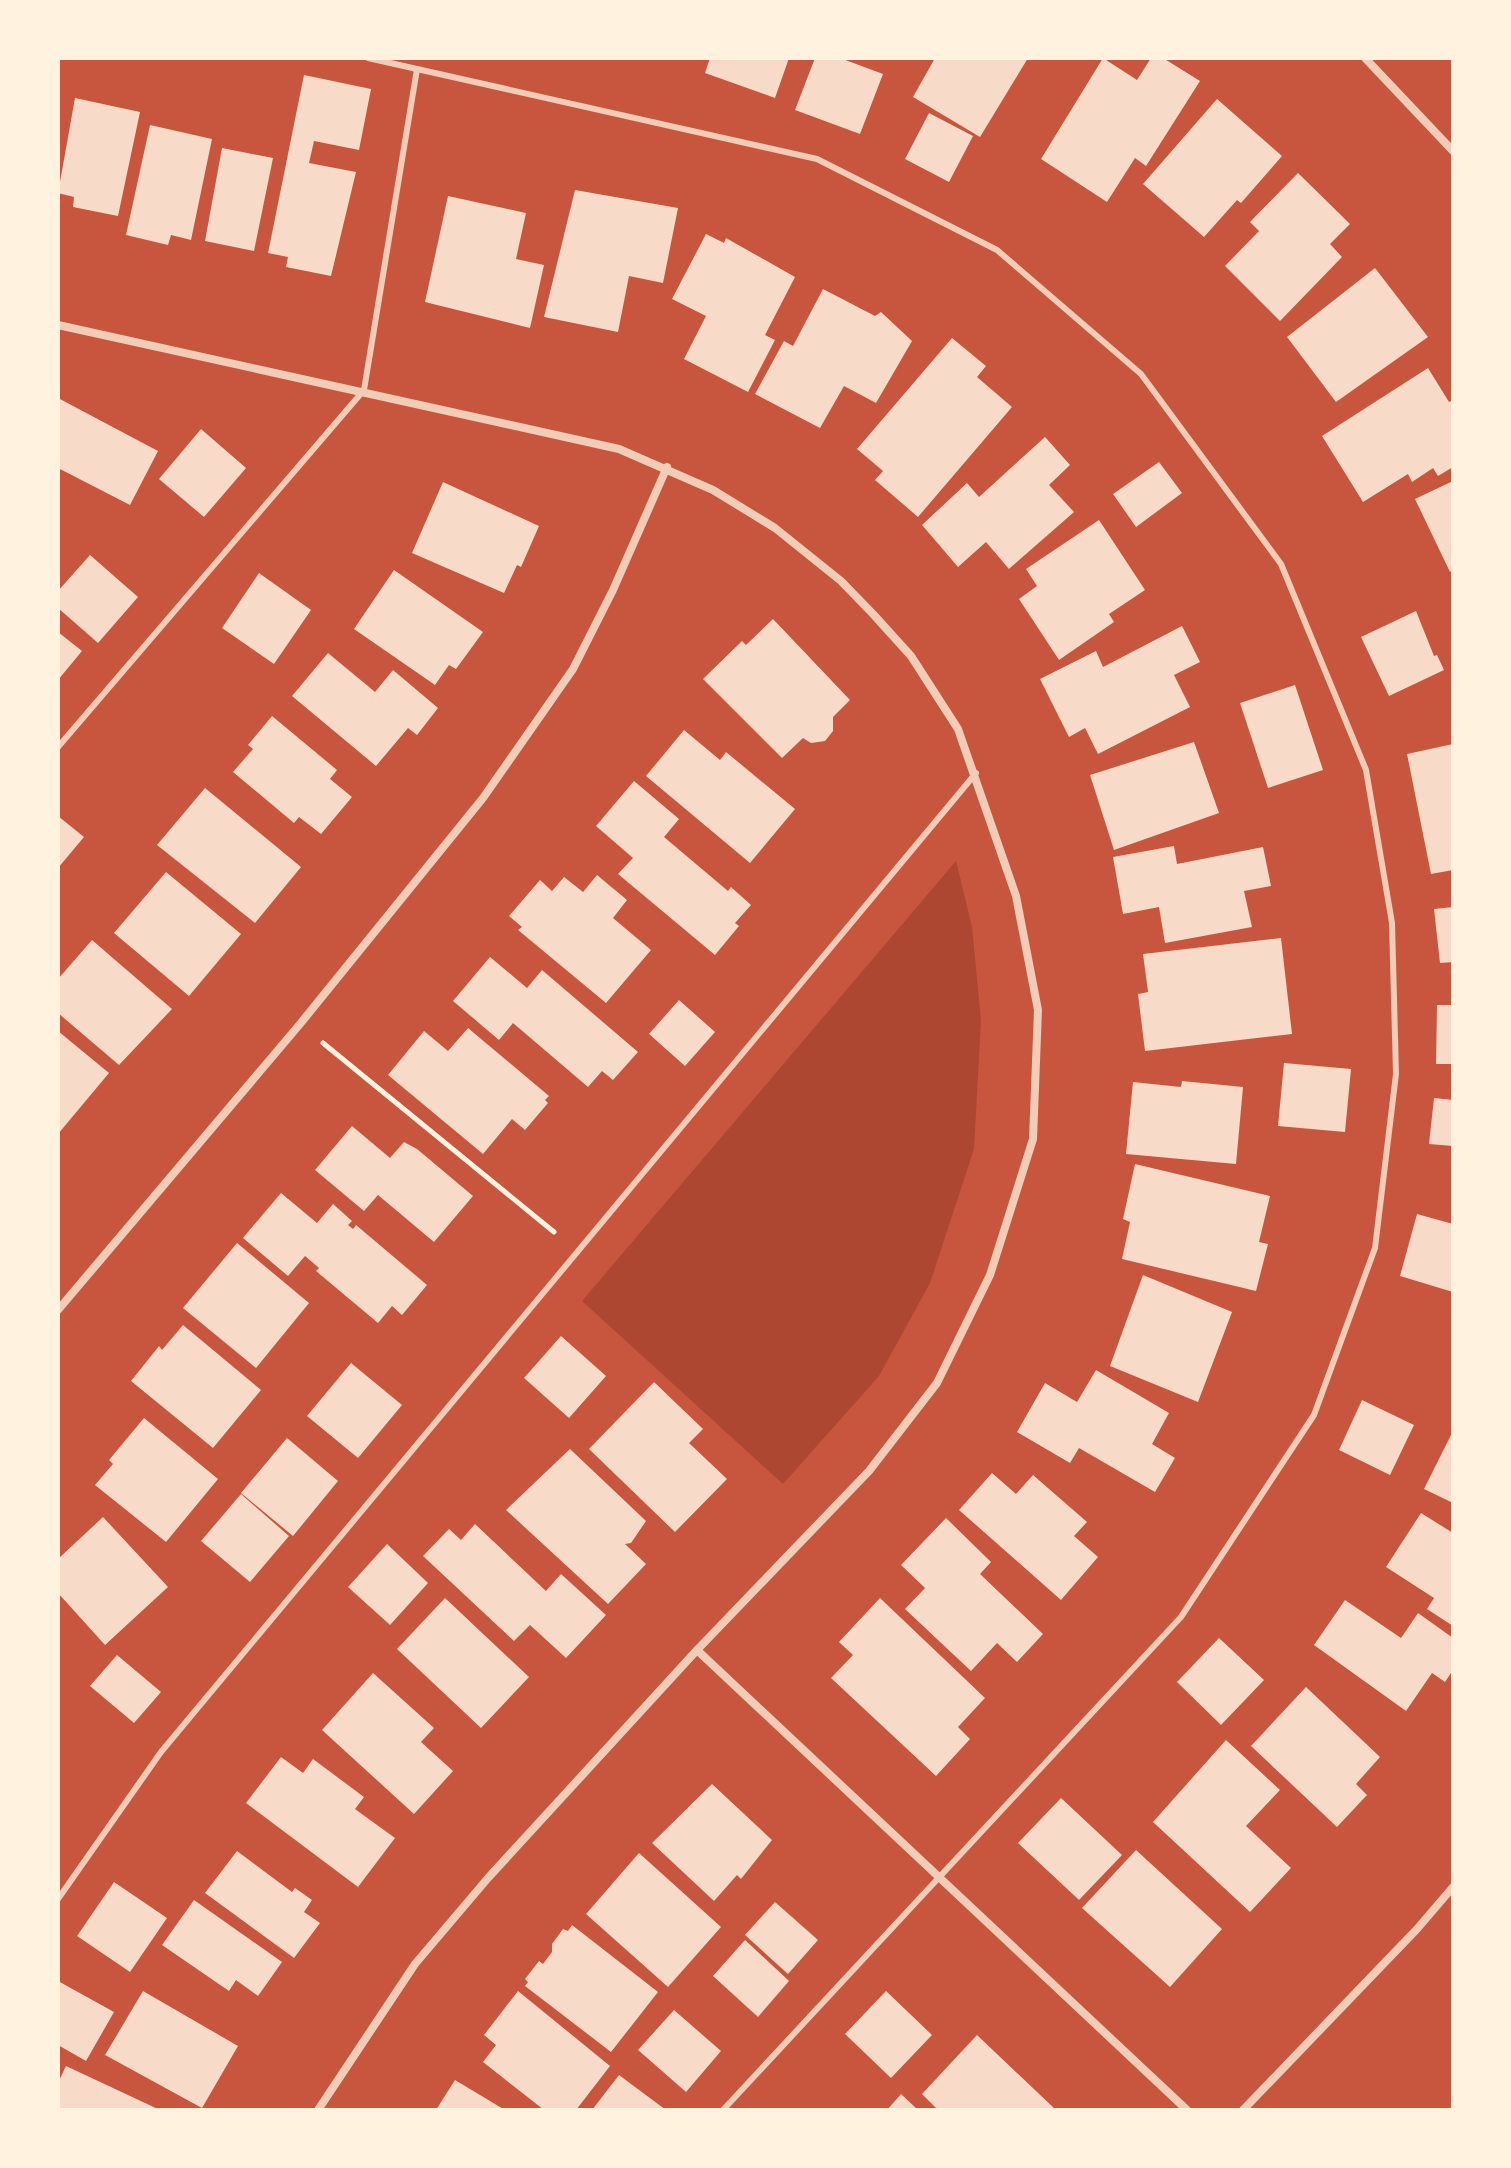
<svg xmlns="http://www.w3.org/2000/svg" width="1511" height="2168" viewBox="0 0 1511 2168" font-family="'Roboto Condensed',sans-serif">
<rect width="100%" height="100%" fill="#c8553d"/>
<path fill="#ae4732" d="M 956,861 L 972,927 L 981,1020 L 974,1149 L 930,1283 L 879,1376 L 783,1484 L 582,1301 Z"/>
<g fill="#f7dbc8">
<path d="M 710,58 L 789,58 L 775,98 L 705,73 Z"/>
<path d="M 815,58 L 840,58 L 883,74 L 860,134 L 795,110 Z"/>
<path d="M 935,58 L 1028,58 L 980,137 L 913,97 Z"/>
<path d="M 1103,58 L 1137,80 L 1151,58 L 1163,58 L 1200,81 L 1146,166 L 1135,158 L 1107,202 L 1041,159 Z"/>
<path d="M 304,75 L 371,89 L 359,150 L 314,141 L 309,163 L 356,172 L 331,276 L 286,267 L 288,257 L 268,253 Z"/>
<path d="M 75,98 L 140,112 L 118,216 L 73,207 L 74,197 L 58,193 Z"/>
<path d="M 1217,99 L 1282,156 L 1241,203 L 1237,200 L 1204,237 L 1143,184 Z"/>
<path d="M 929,113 L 973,136 L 949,182 L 905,159 Z"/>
<path d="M 150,125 L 212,139 L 191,240 L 171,235 L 168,245 L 126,235 Z"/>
<path d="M 222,148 L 273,158 L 254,251 L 205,241 Z"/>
<path d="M 1298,173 L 1350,224 L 1330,244 L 1342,257 L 1280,321 L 1225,266 L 1259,231 L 1250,222 Z"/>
<path d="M 575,190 L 678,208 L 663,283 L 629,276 L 618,332 L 544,317 Z"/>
<path d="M 448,196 L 526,213 L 516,259 L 544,265 L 530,328 L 425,302 Z"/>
<path d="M 706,234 L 724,243 L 726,238 L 795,277 L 765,335 L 775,340 L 748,392 L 684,359 L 706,316 L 672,299 Z"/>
<path d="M 1375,268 L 1428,337 L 1336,402 L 1287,337 Z"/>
<path d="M 823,289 L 875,316 L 881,312 L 912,341 L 876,403 L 844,386 L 820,428 L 755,394 L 784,341 L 793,346 Z"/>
<path d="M 952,338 L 986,366 L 977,377 L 1012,407 L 918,517 L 875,480 L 883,471 L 857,449 Z"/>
<path d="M 1428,368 L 1449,402 L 1453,400 L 1453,467 L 1438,476 L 1433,468 L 1412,482 L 1408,474 L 1363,502 L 1322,436 Z"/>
<path d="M 58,398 L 158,451 L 130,505 L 58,468 Z"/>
<path d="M 201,429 L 246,468 L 204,517 L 159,479 Z"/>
<path d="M 1045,437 L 1070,465 L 1049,485 L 1074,512 L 1009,569 L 986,542 L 958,567 L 922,525 L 967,483 L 979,497 Z"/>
<path d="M 1159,462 L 1182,493 L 1136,527 L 1113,494 Z"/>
<path d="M 1453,481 L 1453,570 L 1450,572 L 1415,499 Z"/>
<path d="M 443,482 L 539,526 L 521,567 L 517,565 L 504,593 L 412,553 Z"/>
<path d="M 1099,520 L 1145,590 L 1109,614 L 1114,622 L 1059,660 L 1019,599 L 1037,586 L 1026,569 Z"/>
<path d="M 90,555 L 138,597 L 98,643 L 58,608 L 58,591 Z"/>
<path d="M 394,570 L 483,632 L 456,669 L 449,665 L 435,685 L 354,629 Z"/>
<path d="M 259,573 L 311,610 L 274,664 L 222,628 Z"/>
<path d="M 1416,611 L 1434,656 L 1437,655 L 1444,670 L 1389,696 L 1361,637 Z"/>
<path d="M 773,619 L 850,700 L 833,717 L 833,731 L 825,741 L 811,743 L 803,738 L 782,758 L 703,679 L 742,641 L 746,645 Z"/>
<path d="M 1182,626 L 1200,662 L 1174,675 L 1190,707 L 1098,754 L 1085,728 L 1069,737 L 1040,679 L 1096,651 L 1103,667 Z"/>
<path d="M 58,632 L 82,651 L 58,680 Z"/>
<path d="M 328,653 L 375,692 L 393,670 L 438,708 L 417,735 L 408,728 L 376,766 L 292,696 Z"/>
<path d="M 1295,685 L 1323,770 L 1268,788 L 1240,703 Z"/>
<path d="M 272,716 L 337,770 L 330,779 L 352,797 L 321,834 L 299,817 L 294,823 L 233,772 L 253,749 L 248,745 Z"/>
<path d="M 684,730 L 720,760 L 726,752 L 795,809 L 750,863 L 646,776 Z"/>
<path d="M 1194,742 L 1219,813 L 1114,850 L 1090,775 Z"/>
<path d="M 1453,744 L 1453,870 L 1431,874 L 1407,754 Z"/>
<path d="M 634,781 L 679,819 L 664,837 L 728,891 L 731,887 L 751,905 L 735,923 L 739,926 L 715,955 L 618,874 L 633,858 L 596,826 Z"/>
<path d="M 205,788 L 301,867 L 255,923 L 157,845 Z"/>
<path d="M 58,816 L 84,837 L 58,868 Z"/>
<path d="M 1174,846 L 1177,864 L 1263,847 L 1271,886 L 1244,891 L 1252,927 L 1165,943 L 1159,907 L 1123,914 L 1113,857 Z"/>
<path d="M 166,872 L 241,934 L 189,996 L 114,933 Z"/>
<path d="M 597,875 L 627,900 L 613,918 L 651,950 L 606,1003 L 518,930 L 522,927 L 509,916 L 540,880 L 552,891 L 564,877 L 583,892 Z"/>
<path d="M 1453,907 L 1453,962 L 1440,963 L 1434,909 Z"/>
<path d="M 1281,938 L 1292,1034 L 1145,1051 L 1138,994 L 1148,992 L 1143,954 Z"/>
<path d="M 92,940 L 172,1009 L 119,1065 L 58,1013 L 58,979 Z"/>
<path d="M 490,957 L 527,988 L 542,970 L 638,1052 L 613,1080 L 602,1071 L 588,1087 L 513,1023 L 499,1040 L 453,1001 Z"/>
<path d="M 679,1000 L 715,1032 L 685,1066 L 649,1034 Z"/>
<path d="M 1437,1005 L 1453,1005 L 1453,1064 L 1436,1064 Z"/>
<path d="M 468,1028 L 549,1096 L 545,1100 L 548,1103 L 525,1130 L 512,1119 L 483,1154 L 388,1075 L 424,1031 L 448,1051 Z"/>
<path d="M 58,1031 L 109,1073 L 58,1134 Z"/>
<path d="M 1284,1063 L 1351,1069 L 1345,1132 L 1278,1126 Z"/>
<path d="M 1182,1081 L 1243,1087 L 1236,1164 L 1126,1154 L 1133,1082 L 1181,1087 Z"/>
<path d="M 1434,1098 L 1453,1100 L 1453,1146 L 1429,1144 Z"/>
<path d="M 352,1126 L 390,1158 L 404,1142 L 417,1149 L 473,1196 L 434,1242 L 378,1195 L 364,1211 L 315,1170 Z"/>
<path d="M 1135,1164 L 1270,1196 L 1259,1242 L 1268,1244 L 1256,1291 L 1122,1259 L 1130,1222 L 1123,1219 Z"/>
<path d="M 281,1193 L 317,1223 L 333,1204 L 352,1221 L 348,1225 L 353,1229 L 356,1225 L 427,1285 L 402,1315 L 392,1306 L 378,1323 L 316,1271 L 319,1268 L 305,1256 L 288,1276 L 243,1238 Z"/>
<path d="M 1417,1214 L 1453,1224 L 1453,1292 L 1400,1276 Z"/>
<path d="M 237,1243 L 309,1303 L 256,1368 L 183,1308 Z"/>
<path d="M 1143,1275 L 1232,1312 L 1198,1402 L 1110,1366 Z"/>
<path d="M 183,1325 L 261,1390 L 213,1448 L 131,1381 L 159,1346 L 162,1350 Z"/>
<path d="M 561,1336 L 606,1376 L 569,1418 L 524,1378 Z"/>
<path d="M 351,1363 L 402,1405 L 358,1458 L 307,1416 Z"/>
<path d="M 1096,1370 L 1169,1413 L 1152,1444 L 1175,1458 L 1155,1492 L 1079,1448 L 1070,1463 L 1017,1432 L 1045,1383 L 1077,1402 Z"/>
<path d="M 654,1382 L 703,1429 L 689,1443 L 727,1479 L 675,1532 L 589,1449 Z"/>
<path d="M 1362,1400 L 1414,1425 L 1390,1475 L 1339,1450 Z"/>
<path d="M 144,1418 L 218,1479 L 166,1542 L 95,1485 L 113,1464 L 109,1460 Z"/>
<path d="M 1453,1431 L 1453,1503 L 1424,1489 Z"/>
<path d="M 287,1438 L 338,1481 L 293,1536 L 241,1493 Z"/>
<path d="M 570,1449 L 646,1521 L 631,1543 L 625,1544 L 646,1564 L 608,1604 L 506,1510 Z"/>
<path d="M 992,1473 L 1016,1494 L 1033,1475 L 1087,1522 L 1074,1536 L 1098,1557 L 1061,1600 L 959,1510 Z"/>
<path d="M 241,1494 L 289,1536 L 250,1582 L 201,1541 Z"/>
<path d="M 1421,1513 L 1453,1533 L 1453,1626 L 1427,1609 L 1434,1598 L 1386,1567 Z"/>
<path d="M 103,1517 L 168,1587 L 105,1645 L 58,1593 L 58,1559 Z"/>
<path d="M 946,1518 L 991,1562 L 980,1574 L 1043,1634 L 1017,1662 L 997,1643 L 971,1671 L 905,1609 L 925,1588 L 901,1565 Z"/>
<path d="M 475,1524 L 546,1591 L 561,1574 L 606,1615 L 566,1658 L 530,1625 L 514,1641 L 423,1556 L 449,1529 L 461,1540 Z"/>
<path d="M 387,1544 L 428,1583 L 390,1625 L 348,1587 Z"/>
<path d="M 445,1598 L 529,1677 L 481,1728 L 397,1649 Z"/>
<path d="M 880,1598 L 985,1698 L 958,1727 L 970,1739 L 936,1776 L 831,1678 L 853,1655 L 839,1642 Z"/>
<path d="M 1345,1600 L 1401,1638 L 1418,1613 L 1453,1638 L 1453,1670 L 1445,1682 L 1432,1673 L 1406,1711 L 1314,1645 Z"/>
<path d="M 1219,1638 L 1264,1680 L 1221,1725 L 1177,1682 Z"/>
<path d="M 117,1655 L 161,1692 L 134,1723 L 90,1686 Z"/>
<path d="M 373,1673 L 434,1728 L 421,1742 L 453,1771 L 414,1814 L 322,1730 Z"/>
<path d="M 1306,1687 L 1380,1757 L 1356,1784 L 1367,1795 L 1337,1827 L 1251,1746 Z"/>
<path d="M 1226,1740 L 1280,1790 L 1246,1826 L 1291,1868 L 1250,1912 L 1153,1822 Z"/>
<path d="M 281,1757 L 303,1773 L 313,1759 L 364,1797 L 355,1809 L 395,1838 L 358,1887 L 246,1803 Z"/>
<path d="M 712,1784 L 772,1840 L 741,1879 L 737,1875 L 714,1901 L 652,1843 Z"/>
<path d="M 1061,1798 L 1122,1855 L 1079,1900 L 1018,1843 Z"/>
<path d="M 1136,1850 L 1222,1929 L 1170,1987 L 1082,1908 Z"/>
<path d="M 237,1851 L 292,1892 L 295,1888 L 312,1900 L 304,1912 L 320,1923 L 294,1958 L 205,1893 Z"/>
<path d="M 639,1853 L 721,1927 L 668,1987 L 586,1914 Z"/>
<path d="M 114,1882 L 167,1918 L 130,1972 L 77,1936 Z"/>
<path d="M 194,1900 L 282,1962 L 258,1996 L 236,1980 L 229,1991 L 162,1945 Z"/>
<path d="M 775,1902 L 818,1940 L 788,1974 L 745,1935 Z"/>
<path d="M 572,1925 L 658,1992 L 611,2052 L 525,1986 L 528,1982 L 525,1979 L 539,1961 L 543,1964 L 552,1952 L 552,1944 L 563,1929 L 568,1931 Z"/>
<path d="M 745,1940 L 789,1981 L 758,2017 L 713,1976 Z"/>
<path d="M 58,1981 L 114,2012 L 86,2061 L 58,2045 Z"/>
<path d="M 143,1991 L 238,2046 L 202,2108 L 105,2055 Z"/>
<path d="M 518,1991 L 610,2066 L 576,2110 L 544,2110 L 483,2062 L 496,2045 L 484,2035 Z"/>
<path d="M 886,1991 L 932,2035 L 891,2078 L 845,2034 Z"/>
<path d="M 674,2010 L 721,2051 L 686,2092 L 638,2050 Z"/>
<path d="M 977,2035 L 1056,2110 L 938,2110 L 922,2094 Z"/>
<path d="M 66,2066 L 160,2110 L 58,2110 L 58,2083 Z"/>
<path d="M 619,2075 L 666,2110 L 592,2110 Z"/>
<path d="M 455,2080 L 505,2110 L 436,2110 Z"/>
<path d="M 901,2094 L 918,2110 L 887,2110 Z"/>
</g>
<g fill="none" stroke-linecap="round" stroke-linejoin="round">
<path stroke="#fff3e0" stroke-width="5" d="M 323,1043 L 554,1232"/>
<g stroke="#f1ccb7" stroke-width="6">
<path d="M 368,58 L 817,159 L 997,250 L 1141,374 L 1281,564 L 1366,770 L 1392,923 L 1396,1074 L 1375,1248 L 1314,1415 L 1181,1617 L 723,2110"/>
<path d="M 58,747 L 364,390 L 417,69"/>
<path d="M 58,1899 L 161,1752 L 976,773"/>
</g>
<g stroke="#f1ccb7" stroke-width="8">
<path d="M 1365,58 L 1453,151"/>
<path d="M 58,325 L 619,449 L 713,490 L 775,528 L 841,581 L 873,614 L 911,656 L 958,729 L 1016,896 L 1038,1010 L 1033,1139 L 990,1275 L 937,1383 L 869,1471 L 697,1650 L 488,1878 L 415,1964 L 318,2110"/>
<path d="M 58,1310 L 300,1024 L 483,798 L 573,669 L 613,590 L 667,467"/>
<path d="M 697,1650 L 1187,2110"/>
<path d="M 1243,2110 L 1417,1929 L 1453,1887"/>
</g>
</g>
<rect width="1511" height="2168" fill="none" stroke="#fff3e0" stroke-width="120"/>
</svg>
